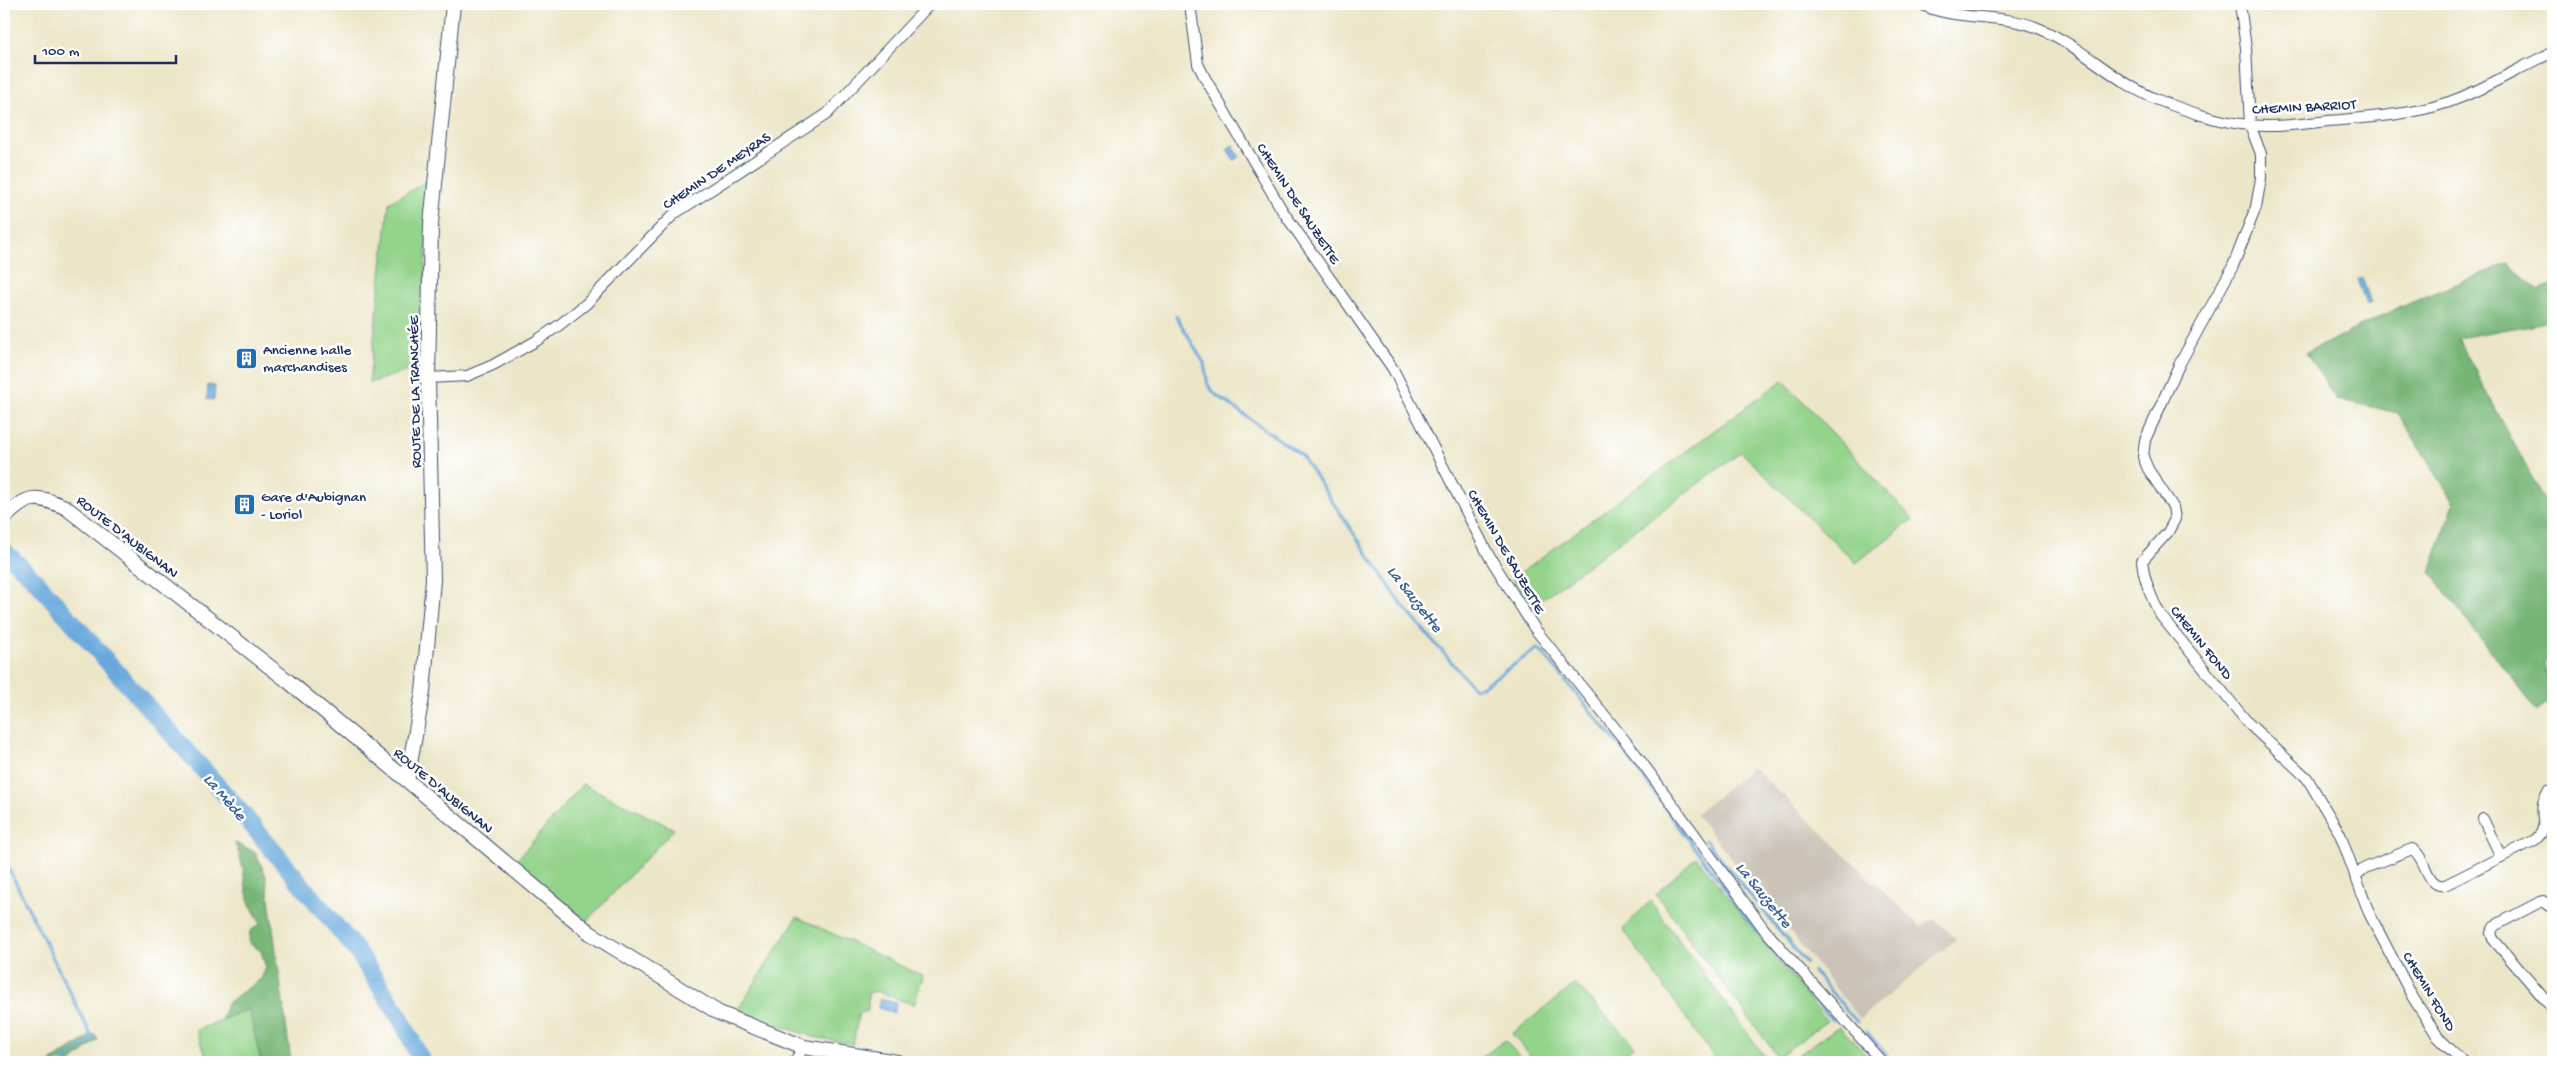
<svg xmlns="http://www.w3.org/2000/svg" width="2557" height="1066" viewBox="0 0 2557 1066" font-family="'Gochi Hand',sans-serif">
<rect width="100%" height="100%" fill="#fff"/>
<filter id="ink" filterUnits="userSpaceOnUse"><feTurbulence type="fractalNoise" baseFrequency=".02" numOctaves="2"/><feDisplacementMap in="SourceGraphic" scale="10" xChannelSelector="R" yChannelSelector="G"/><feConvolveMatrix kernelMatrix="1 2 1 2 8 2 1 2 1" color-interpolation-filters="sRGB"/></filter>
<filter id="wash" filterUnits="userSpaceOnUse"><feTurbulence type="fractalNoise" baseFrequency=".0096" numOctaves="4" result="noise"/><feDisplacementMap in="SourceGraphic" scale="20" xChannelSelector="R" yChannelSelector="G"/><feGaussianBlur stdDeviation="1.12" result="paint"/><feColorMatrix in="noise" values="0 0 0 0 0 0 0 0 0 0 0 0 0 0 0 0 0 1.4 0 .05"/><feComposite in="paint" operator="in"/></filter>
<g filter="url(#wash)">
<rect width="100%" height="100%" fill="#ece6c8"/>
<path fill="#cbc3b8" d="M 1753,767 L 1921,927 L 1934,919 L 1956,939 L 1860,1019 L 1696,814 Z"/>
<g fill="#93d38a" stroke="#578174">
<path d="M 430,179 L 420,367 L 369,383 L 389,203 Z"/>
<path d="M 1783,380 L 1913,519 L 1856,563 L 1741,452 L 1534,605 L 1512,579 Z"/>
<path d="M 583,784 L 674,829 L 586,922 L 514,863 Z"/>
<path d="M 1696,857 L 1827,1021 L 1778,1057 L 1656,894 Z"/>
<path d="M 1650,901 L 1768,1061 L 1767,1062 L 1717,1062 L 1623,929 Z"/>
<path d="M 797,917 L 923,976 L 914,1005 L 876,991 L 868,993 L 868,1011 L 859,1013 L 853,1044 L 813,1037 L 737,1011 Z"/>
<path d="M 1575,984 L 1635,1046 L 1616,1062 L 1535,1062 L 1512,1034 Z"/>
<path d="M 249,1009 L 261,1062 L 208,1062 L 196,1030 Z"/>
<path d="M 1839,1026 L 1873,1062 L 1788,1062 Z"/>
<path d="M 1505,1040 L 1524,1062 L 1475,1062 Z"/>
</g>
<g fill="#76b576" stroke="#48726a">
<path d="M 2508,263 L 2539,291 L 2553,285 L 2553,321 L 2458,338 L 2553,517 L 2553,650 L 2543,664 L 2553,699 L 2536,711 L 2430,572 L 2454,503 L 2398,413 L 2336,399 L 2306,353 L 2400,307 Z"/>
<path d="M 235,843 L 255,852 L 266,876 L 291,1062 L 261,1062 L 249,1009 L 221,1020 L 228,1002 L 261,979 L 266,968 L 261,951 L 249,943 L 250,931 L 260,924 C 257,914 250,907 248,898 C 244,879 243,861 235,843 Z"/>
<path d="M 94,1034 L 98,1040 L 71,1062 L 50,1062 Z"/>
</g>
<g fill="#67a8db" stroke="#416c9c">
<path d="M 1233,145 L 1240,157 L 1234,160 L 1227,149 Z"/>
<path d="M 2362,277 L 2371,303 L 2366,305 L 2357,279 Z"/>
<path d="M 208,385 L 215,386 L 214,400 L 207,399 Z"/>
<path d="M 880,999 L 896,1003 L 894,1013 L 878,1008 Z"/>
</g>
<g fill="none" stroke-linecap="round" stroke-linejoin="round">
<g stroke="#67a8db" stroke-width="3">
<path d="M 1176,316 L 1204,363 L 1208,385 L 1215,394 L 1301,455 L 1402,605 L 1474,688 L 1481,687 L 1537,649 L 1540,650 L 1623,750 L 1661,802"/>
<path d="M 1664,807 L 1754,927 L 1832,1020"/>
<path d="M 1705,840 L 1806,963"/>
<path d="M 4,859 L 93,1039 L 62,1062"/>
<path d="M 1813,971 L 1857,1022"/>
<path d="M 1867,1032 L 1892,1062"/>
</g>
<path stroke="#67a8db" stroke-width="18" d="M 4,551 L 36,581 L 240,811 L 357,951 L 400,1017 L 422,1062"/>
</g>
</g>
<g filter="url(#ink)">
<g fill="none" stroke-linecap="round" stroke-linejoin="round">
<defs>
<g id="street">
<path d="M 1190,4 L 1198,64 L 1205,78 L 1282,210 L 1393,369 L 1489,556 L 1535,629 L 1635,753 L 1764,929 L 1882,1062"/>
<path d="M 1921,4 C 1951,21 2003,13 2038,28 C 2082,46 2114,82 2158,100 C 2187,111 2218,122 2249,125 C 2275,128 2302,124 2328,121 C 2373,117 2420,115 2462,97 C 2493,84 2523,66 2553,52"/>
<path d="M 2240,4 L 2246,48 L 2250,125 L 2261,154 L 2261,178 L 2256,207 L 2233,266 L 2179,365 L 2145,440 L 2143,457 L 2148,469 L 2173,507 L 2175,519 L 2168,532 L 2142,561 C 2144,581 2151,598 2161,616 L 2248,723 L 2307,778 L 2340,834 L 2369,913 L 2412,996 L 2438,1037 L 2463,1062"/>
<path d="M 428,378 L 467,376 L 493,365 L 536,341 L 558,326 L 586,304 L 674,214 L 827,114 L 930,4"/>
<path d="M 2483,819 L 2501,857"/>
<path d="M 2355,876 L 2365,868 L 2412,849 C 2427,857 2425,888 2445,885 L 2535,840 C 2553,825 2534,814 2548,791"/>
<path d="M 2553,908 L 2543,901 L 2538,903 L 2494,926 L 2491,933 L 2493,939 L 2553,1009"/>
<path d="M 794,1062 L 804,1047"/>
</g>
<g id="secondary">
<path d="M 4,518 C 29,495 33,494 65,507 L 288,681 L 590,933 L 719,1013 L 804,1047 L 897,1062"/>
<path d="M 407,780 L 423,692 L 433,580 L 428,378 L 431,224 L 453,4"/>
</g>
</defs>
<use href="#street" stroke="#3a4a6e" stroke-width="12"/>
<use href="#secondary" stroke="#3a4a6e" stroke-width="16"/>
<use href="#street" stroke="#fff" stroke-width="10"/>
<use href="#secondary" stroke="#fff" stroke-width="14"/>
</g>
</g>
<defs>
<symbol id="building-square" viewBox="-11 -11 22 22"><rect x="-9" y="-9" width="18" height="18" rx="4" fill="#1f6fb2" stroke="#fff"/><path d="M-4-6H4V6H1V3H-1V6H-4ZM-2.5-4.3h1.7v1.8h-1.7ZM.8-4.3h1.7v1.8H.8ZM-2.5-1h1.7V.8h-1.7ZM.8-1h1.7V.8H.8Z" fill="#fff"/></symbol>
</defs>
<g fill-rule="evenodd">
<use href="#building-square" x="234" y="346" width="25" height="25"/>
<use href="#building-square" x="232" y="492" width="25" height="25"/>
</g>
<g text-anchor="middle" stroke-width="5" stroke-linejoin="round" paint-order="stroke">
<g font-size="15" fill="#1b2f5e" stroke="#fff">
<text transform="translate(2304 106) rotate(-3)" y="5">CHEMIN BARRIOT</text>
<text transform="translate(716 170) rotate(-34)" y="5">CHEMIN DE MEYRAS</text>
<text transform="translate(1299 203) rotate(57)" y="5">CHEMIN DE SAUZETTE</text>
<text transform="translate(414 392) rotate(-91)" y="5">ROUTE DE LA TRANCHÉE</text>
<text transform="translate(128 536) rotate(38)" y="5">ROUTE D'AUBIGNAN</text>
<text transform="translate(1507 551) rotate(60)" y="5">CHEMIN DE SAUZETTE</text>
<text transform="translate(2202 642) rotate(51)" y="5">CHEMIN FOND</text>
<text transform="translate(444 790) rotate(40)" y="5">ROUTE D'AUBIGNAN</text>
<text transform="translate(2430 991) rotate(59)" y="5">CHEMIN FOND</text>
</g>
<g font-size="15" fill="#1b2f5e" stroke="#fff" text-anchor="start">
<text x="263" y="354">Ancienne halle<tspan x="263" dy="17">marchandises</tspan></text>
<text x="261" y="501">Gare d'Aubignan<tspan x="261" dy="17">- Loriol</tspan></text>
</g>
<g font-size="16" font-style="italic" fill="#395f90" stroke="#fff">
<text transform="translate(1416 598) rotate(52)" y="6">La Sauzette</text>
<text transform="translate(226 796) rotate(49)" y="6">La Mède</text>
<text transform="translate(1765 894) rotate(51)" y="6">La Sauzette</text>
</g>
</g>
<rect width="2557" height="1066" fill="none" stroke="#fff" stroke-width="20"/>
<path d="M35 55v8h141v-8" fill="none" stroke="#1b2f5e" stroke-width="2.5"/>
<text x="42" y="55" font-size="15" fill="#1b2f5e" stroke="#ffffff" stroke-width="4" paint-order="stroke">100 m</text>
</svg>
